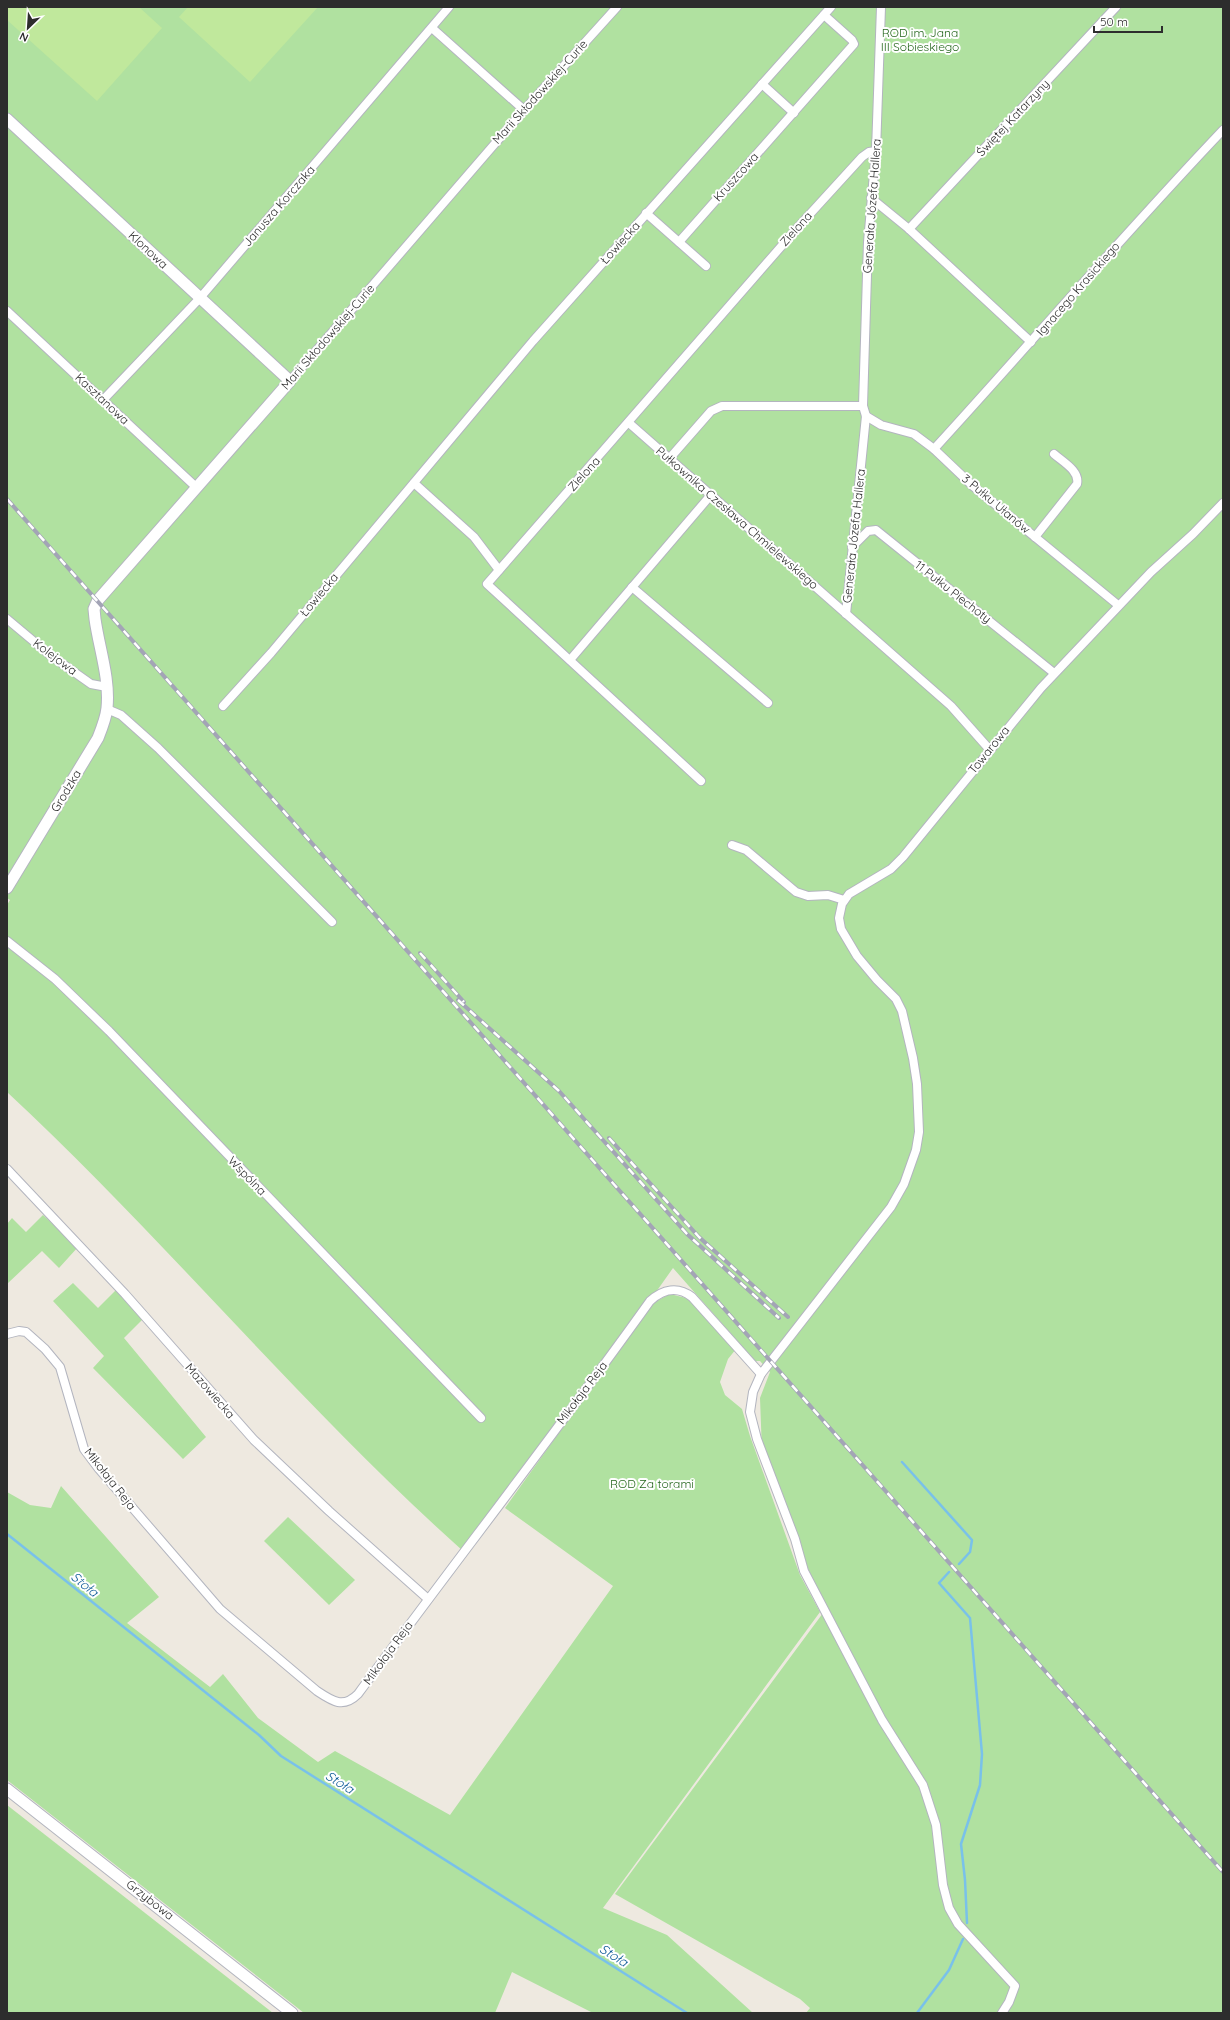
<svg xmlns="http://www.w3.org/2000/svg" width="1230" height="2020" viewBox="0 0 1230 2020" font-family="Quicksand,sans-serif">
<rect width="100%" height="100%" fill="#eee9e0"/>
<g fill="#b0e1a0">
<path d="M 7,7 L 1223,7 L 1223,2013 L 806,2013 L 810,2008 L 800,1999 L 615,1894 L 826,1609 L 799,1548 L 762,1452 L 760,1398 L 770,1372 L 760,1361 L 755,1361 L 673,1268 L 610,1357 L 463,1551 C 302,1407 165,1239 7,1092 L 7,905 L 10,900 L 7,898 Z"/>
<path d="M 43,1215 L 78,1247 L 59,1268 L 42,1251 L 7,1284 L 7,1224 L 12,1218 L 26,1232 Z"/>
<path d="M 73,1283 L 98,1308 L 117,1289 L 144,1318 L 124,1338 L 206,1437 L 183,1459 L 93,1368 L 104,1356 L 53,1301 Z"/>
<path d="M 670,1294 L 686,1298 L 694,1304 L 736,1349 L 728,1359 L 720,1382 L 725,1395 L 742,1409 L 750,1436 L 800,1575 L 820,1612 L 603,1908 L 667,1935 L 753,2013 L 593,2013 L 512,1972 L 495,2013 L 304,2013 L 7,1780 L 7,1492 L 30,1505 L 51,1508 L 61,1486 L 159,1597 L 127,1623 L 210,1687 L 223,1674 L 258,1718 L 318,1762 L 335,1751 L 450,1815 L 613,1586 L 505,1508 L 645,1313 L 653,1303 Z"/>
<path d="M 288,1517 L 355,1580 L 329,1605 L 264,1541 Z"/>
<path d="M 7,1805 L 273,2013 L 7,2013 Z"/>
</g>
<g fill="#c0e89c">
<path d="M 7,7 L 139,7 L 162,28 L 97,101 L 7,20 Z"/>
<path d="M 188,7 L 318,7 L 250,82 L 179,17 Z"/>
</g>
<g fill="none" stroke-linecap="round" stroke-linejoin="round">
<g stroke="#79c1ea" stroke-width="2.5">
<path d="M 902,1462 L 972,1540 L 970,1552 L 959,1564"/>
<path d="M 7,1534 L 259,1735 L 281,1756 L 687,2013"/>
<path d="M 949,1572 L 939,1583 L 970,1618 L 982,1754 L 980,1785 L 961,1844 L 965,1880 L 967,1923"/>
<path d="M 917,2013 L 949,1970 L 963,1939"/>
</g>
<defs>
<g id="street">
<path d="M 432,28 L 524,110"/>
<path d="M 762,84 L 794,113"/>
<path d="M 871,198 L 909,229 L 1031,342"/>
<path d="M 646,213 L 706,266"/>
<path d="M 909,229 L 1116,7"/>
<path d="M 679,242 L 854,44 L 852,40 L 824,15"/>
<path d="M 7,311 L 196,487"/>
<path d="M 290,381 L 524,110 L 617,7"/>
<path d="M 103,400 L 200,298 L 449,7"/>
<path d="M 866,416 L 881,425 L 914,434 L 934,449 L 974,487 L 1118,605"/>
<path d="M 629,423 L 951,706 L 990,750"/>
<path d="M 934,449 C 1031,343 1124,234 1223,130"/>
<path d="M 669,459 L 711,411 L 722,406 L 863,406"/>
<path d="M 414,483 L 474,537 L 499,570"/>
<path d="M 1035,537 L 1077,484 C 1080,471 1063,462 1054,454"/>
<path d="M 852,547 L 868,531 L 876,530 L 1054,673"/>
<path d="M 632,587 L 768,703"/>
<path d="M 846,614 L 866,416 L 863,406 L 868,242 L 876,151 L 881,7"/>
<path d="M 7,619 L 50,655 L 91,684 L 107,687"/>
<path d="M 570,660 L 710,496"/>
<path d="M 223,706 L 271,653 L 533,341 L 831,7"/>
<path d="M 107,709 L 121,715 L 158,748 L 332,922"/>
<path d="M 701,781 L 487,584 L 799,226 L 862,157 L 869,152 L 876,151"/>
<path d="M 732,845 L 746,850 L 796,892 L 808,896 L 828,895 L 844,900"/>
<path d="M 7,941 L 55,979 L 109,1031 L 481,1418"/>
<path d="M 7,1169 L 125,1294 L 254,1440 L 329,1511 L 428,1599"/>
<path d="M 7,1334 L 19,1331 L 26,1332 L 45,1349 L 60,1367 L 84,1449 L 99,1469 L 220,1609 L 317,1691 C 332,1701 343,1709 358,1694 C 455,1562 555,1434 650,1301 C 663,1289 678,1286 692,1297 L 761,1374"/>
<path d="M 1002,2013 L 1009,2002 L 1015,1986 L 958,1924 L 949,1908 L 943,1885 L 936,1825 L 923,1785 L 882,1720 L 804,1571 L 795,1539 L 757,1439 L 750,1412 L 753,1392 L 761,1374 L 891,1207 L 904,1184 L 916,1150 L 919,1132 L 917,1084 L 913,1058 L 902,1011 L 896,999 L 877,980 L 857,956 L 841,929 L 839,918 L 842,904 L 849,894 L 891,869 L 903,857 L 1041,688 L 1151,572 L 1193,534 L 1223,503"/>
</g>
<g id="secondary">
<path d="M 7,119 L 290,381 L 98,600 L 94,609 L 95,619 C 99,648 110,678 107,708 C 106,718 102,728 98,738 L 7,888"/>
<path d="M 7,1789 L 292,2013"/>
</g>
</defs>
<use href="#street" stroke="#b3b5bf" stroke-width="10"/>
<use href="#secondary" stroke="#b3b5bf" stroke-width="13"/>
<use href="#street" stroke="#fff" stroke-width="8"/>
<use href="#secondary" stroke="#fff" stroke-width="11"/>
<defs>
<g id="rail">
<path d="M 7,499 L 1223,1872"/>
<path d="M 420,953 L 464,1002"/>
<path d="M 458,1000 L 559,1091 L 687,1234 L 779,1318"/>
<path d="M 609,1138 L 699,1237 L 788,1317"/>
</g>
</defs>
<use href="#rail" stroke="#a3a4b6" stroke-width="4"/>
<use href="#rail" stroke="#fff" stroke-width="2.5" stroke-dasharray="8" stroke-linecap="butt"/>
</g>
<g text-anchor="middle" stroke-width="4" stroke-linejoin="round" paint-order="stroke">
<g font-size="12" fill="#27681f" stroke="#fff">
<text x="920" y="37">ROD im. Jana<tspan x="920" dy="14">III Sobieskiego</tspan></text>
<text x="652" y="1488">ROD Za torami</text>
</g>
<g font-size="12" fill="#2d2d2d" stroke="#fff">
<text transform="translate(540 92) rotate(-48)" y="4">Marii Skłodowskiej-Curie</text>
<text transform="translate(1013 118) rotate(-47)" y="4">Świętej Katarzyny</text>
<text transform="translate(736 177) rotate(-48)" y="4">Kruszcowa</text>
<text transform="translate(279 206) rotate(-49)" y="4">Janusza Korczaka</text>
<text transform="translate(872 206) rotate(-86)" y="4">Generała Józefa Hallera</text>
<text transform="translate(796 229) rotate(-48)" y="4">Zielona</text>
<text transform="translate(620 243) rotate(-48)" y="4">Łowiecka</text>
<text transform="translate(148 250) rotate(43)" y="4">Klonowa</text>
<text transform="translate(1078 289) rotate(-49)" y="4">Ignacego Krasickiego</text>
<text transform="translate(328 337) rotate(-49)" y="4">Marii Skłodowskiej-Curie</text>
<text transform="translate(102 399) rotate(43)" y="4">Kasztanowa</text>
<text transform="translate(584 474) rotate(-48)" y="4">Zielona</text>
<text transform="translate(996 504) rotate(40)" y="4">3 Pułku Ułanów</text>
<text transform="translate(737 518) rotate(41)" y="4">Pułkownika Czesława Chmielewskiego</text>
<text transform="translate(854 536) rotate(-84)" y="4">Generała Józefa Hallera</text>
<text transform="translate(953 592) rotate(38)" y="4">11 Pułku Piechoty</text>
<text transform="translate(319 595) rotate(-50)" y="4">Łowiecka</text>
<text transform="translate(55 657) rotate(37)" y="4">Kolejowa</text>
<text transform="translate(989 750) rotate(-51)" y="4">Towarowa</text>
<text transform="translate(66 791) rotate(-59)" y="4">Grodzka</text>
<text transform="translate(247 1176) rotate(46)" y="4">Wspólna</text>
<text transform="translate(210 1391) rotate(49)" y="4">Mazowiecka</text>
<text transform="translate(582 1393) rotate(-53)" y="4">Mikołaja Reja</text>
<text transform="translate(110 1479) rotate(52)" y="4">Mikołaja Reja</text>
<text transform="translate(388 1653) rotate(-54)" y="4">Mikołaja Reja</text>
<text transform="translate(150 1900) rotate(38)" y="4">Grzybowa</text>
</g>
<g font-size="13" font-style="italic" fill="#145f9a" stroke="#fff">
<text transform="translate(85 1584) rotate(39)" y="5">Stoła</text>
<text transform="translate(340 1782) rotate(32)" y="5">Stoła</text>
<text transform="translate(614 1955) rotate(32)" y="5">Stoła</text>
</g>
</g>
<rect width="1230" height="2020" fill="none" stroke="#2d2d2d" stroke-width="16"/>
<g transform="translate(28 28) rotate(205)" stroke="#ffffff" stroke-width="3" paint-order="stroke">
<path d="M0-3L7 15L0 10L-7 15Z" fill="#2d2d2d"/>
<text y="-6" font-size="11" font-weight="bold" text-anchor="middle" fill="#2d2d2d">N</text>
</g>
<path d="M1094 26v6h68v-6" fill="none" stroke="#2d2d2d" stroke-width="2"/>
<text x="1100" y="26" font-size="12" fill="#2d2d2d" stroke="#ffffff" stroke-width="3" paint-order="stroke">50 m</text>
</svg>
